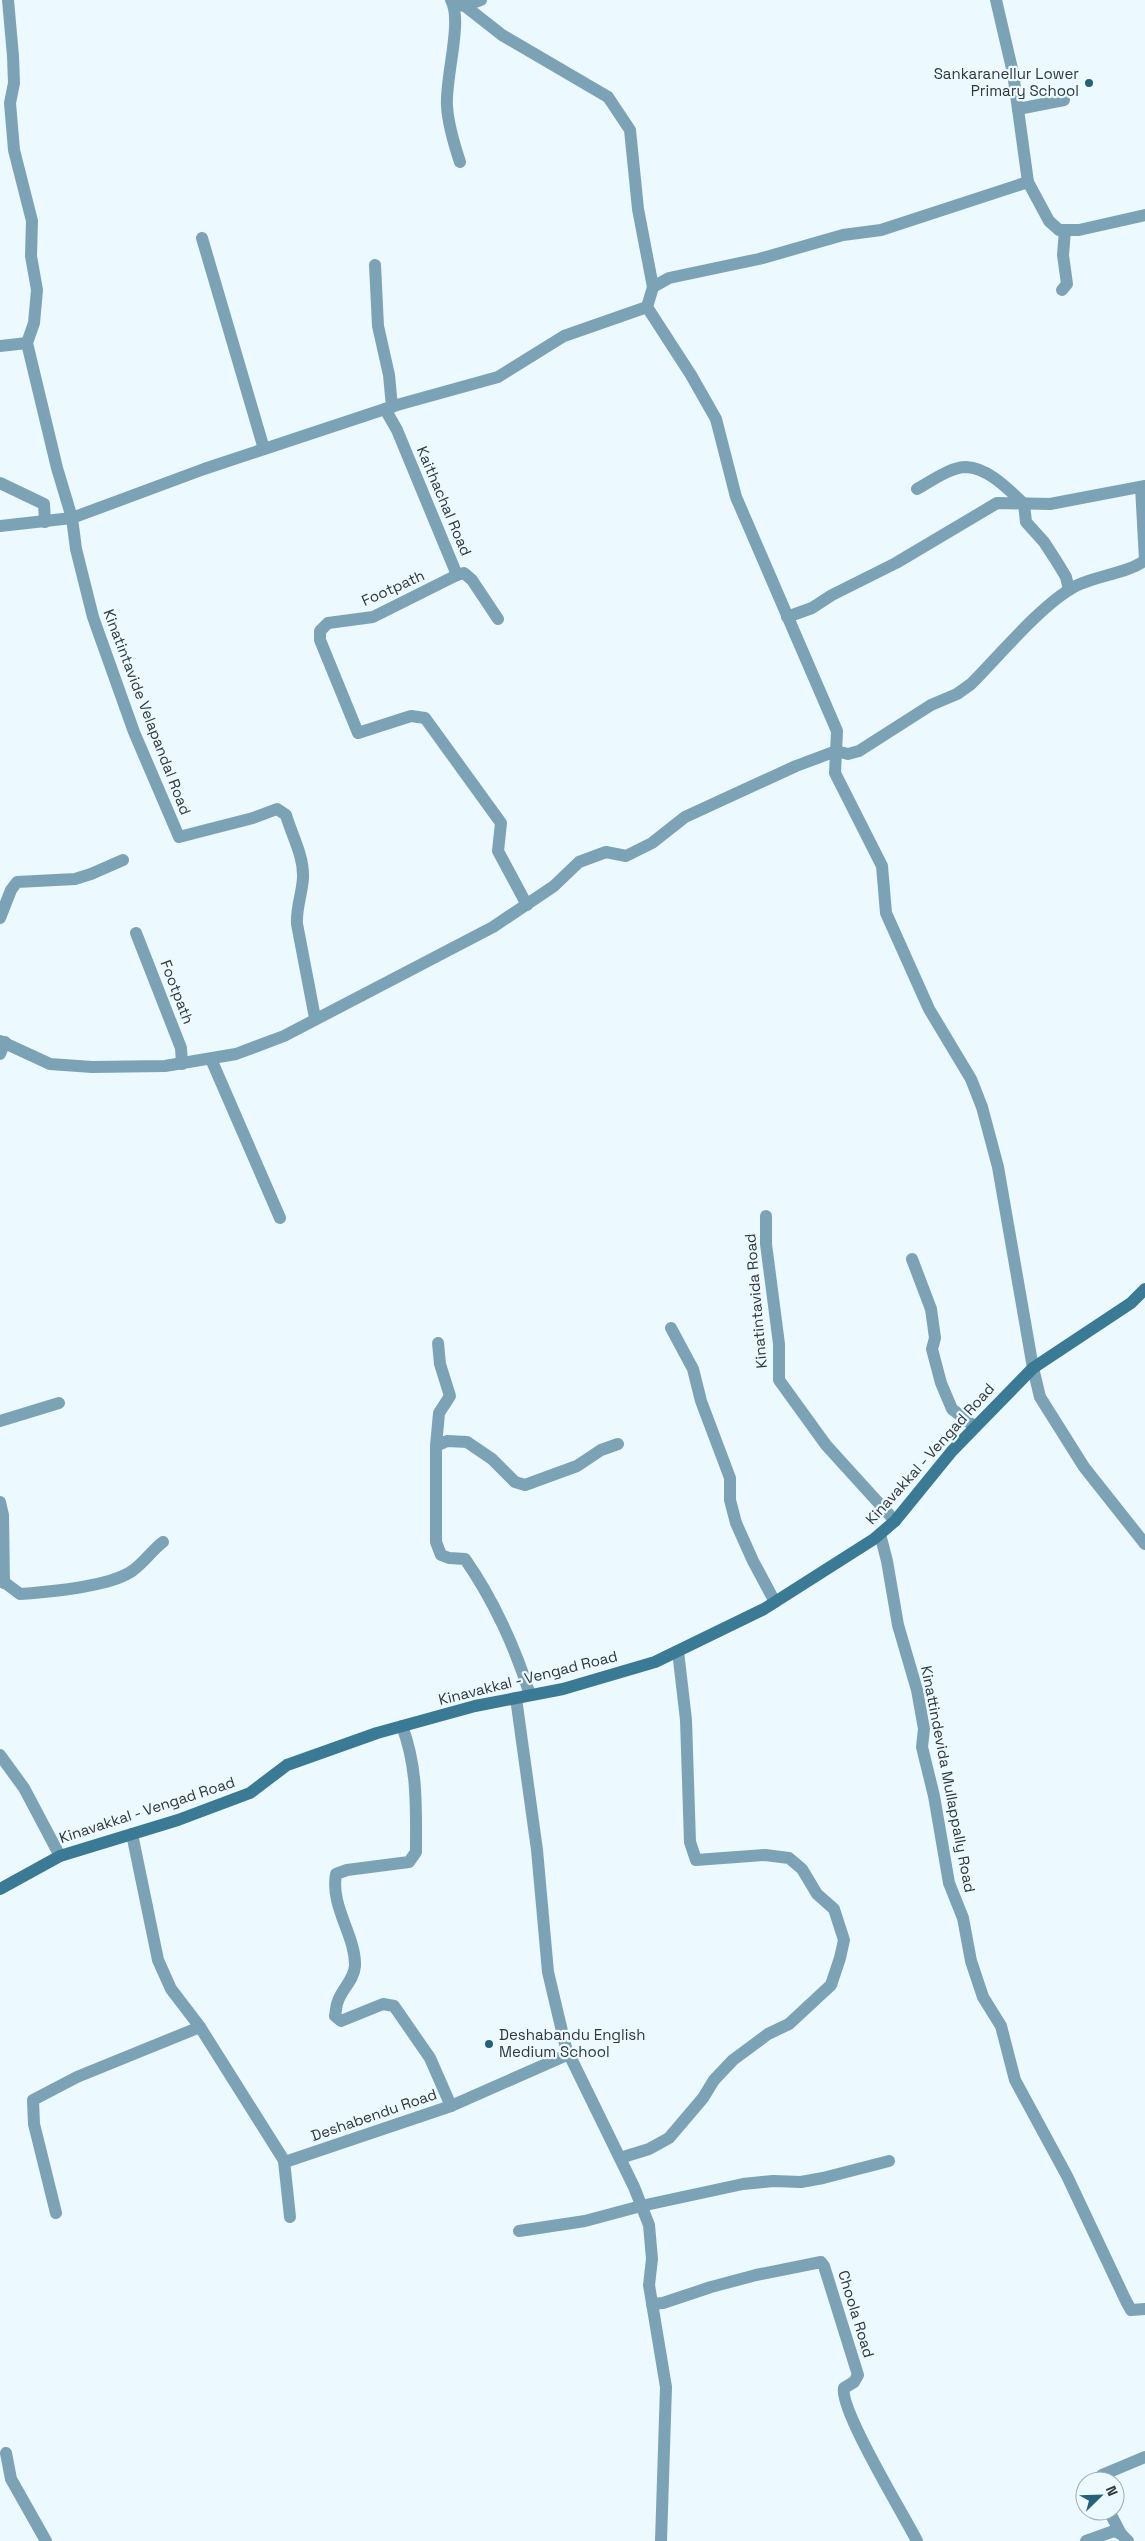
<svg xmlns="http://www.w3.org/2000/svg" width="1145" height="2541" viewBox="0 0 1145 2541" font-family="'Space Grotesk',sans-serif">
<rect width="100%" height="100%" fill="#ecf9ff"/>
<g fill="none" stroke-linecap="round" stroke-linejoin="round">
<g stroke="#7ca3b5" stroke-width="12">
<path d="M 8,0 L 13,56 L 14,83 L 10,103 L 14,150 L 32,221 L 31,256 L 37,290 L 34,323 L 27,343 L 57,468 L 72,518 L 76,549 L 93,617 L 134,732 L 179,837 L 253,818 L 277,809 L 286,815 C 292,836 304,856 303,878 C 302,894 296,908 297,924 L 315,1018"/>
<path d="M 451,0 C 463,21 445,78 447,106 C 448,125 454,144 460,162"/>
<path d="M 453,4 L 465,6 L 502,35 L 608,97 L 630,130 L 638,209 L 653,287"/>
<path d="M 465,6 L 481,0"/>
<path d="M 1018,109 L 1064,100"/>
<path d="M 1028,182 L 1049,221 L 1059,230 L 1079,230 L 1145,215"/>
<path d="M 202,238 L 264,449"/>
<path d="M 375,265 L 378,326 L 389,375 L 392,407"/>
<path d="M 1062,290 L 1067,284 L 1063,255 L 1065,230"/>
<path d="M 647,307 L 653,287 L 669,278 L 759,259 L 843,235 L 881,230 L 1028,182 L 1013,73 L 996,0"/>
<path d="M 0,346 L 27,343"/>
<path d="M 385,409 L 397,430 L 457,575 L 464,573 L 472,580 L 498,619"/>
<path d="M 0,483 L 44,504 L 45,522"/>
<path d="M 917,489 C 930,482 950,467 966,467 C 989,468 1009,490 1024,504 L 1026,522 L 1044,542 L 1057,562 L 1066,577 L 1069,590"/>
<path d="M 0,526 L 72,518 L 204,469 L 397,405 L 498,377 L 564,336 L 647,307 L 691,375 L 716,419 L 736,497 L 837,731 L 835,773 L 882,866 L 886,913 L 929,1009 L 971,1079 L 982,1107 L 998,1167 L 1033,1368 L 1040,1397 L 1084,1467 L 1145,1544"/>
<path d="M 457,575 L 373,617 L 328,623 L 320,631 L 320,640 L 358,733 L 411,716 L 425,718 L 501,823 L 498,851 L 527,905"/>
<path d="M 787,617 L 812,608 L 832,595 L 896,563 L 997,503 L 1050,504 L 1145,486"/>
<path d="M 0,918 L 11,890 L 17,882 L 75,879 L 91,874 L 123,860"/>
<path d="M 136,933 L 181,1048 L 182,1064"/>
<path d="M 0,1041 L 50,1064 L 92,1067 L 165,1066 L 236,1054 L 284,1036 L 493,927 L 554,886 L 579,862 L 606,852 L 626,856 L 652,843 L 685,817 L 796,766 L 836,751 L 848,754 L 859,751 L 931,705 L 957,694 L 971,684 C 998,657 1041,605 1074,587 C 1094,576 1130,573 1145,560 L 1141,487"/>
<path d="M 0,1054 L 5,1042"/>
<path d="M 211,1059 L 280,1218"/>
<path d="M 766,1216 L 766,1244 L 779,1344 L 779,1380 L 826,1445 L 895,1521"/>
<path d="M 912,1259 L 931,1309 L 935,1338 L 932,1349 L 941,1383 L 952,1409 L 975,1427"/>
<path d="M 671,1328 L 693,1369 L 701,1401 L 730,1478 L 730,1500 L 736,1523 L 753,1561 L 775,1602"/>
<path d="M 436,1446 L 439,1413 L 450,1396 L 440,1364 L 438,1343"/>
<path d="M 880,1534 L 887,1561 L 898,1625 L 917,1690 L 924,1729 L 922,1747 L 934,1796 L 949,1883 L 963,1918 L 971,1961 L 983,1997 L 1001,2026 L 1015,2080 L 1067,2176 L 1126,2301 L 1131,2310 L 1145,2309"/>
<path d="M 530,1695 C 516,1649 493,1599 465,1559 L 449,1558 L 441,1555 L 436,1542 L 436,1446 L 447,1441 L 467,1442 L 492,1459 L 515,1482 L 525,1485 L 577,1466 L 601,1450 L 618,1444"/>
<path d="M 516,1698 L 537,1850 L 548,1972 L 566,2048 L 634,2187 L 649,2225 L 652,2259 L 649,2285 L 666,2387 L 661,2541"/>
<path d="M 402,1726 C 418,1768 416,1809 416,1852 L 409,1862 L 347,1870 L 336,1874 C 330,1907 356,1936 355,1966 C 354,1980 342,1989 338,2001 C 336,2005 336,2012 335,2016 L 341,2021 L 383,2004 L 394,2006 L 430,2058 L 451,2106"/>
<path d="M 0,1755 L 24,1788 L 60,1856"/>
<path d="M 132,1834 L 158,1960 L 171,1989 L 200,2027 L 285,2162 L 451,2106 L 569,2054"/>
<path d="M 620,2158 L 649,2149 L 669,2138 L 703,2098 L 714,2080 L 733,2060 L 768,2034 L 789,2024 L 831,1985 L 840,1958 L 844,1940 L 834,1909 L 817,1894 L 802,1869 L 789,1858 L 765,1855 L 696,1860 L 690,1842 L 686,1720 L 678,1651"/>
<path d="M 284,2161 L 290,2217"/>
<path d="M 56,2213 L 34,2124 L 33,2100 L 77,2077 L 200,2027"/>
<path d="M 519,2231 L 585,2221 L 641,2206 L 743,2184 L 773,2181 L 801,2182 L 823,2178 L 889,2161"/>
<path d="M 652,2304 L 663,2303 L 711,2287 L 756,2275 L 821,2262 L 824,2266 L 858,2375 L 854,2382 L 844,2388 C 839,2409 904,2515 917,2541"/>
<path d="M 6,2453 L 11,2479 L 46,2541"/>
<path d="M 1097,2481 L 1102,2475 L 1145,2457"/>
<path d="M 1109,2511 L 1121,2534"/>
<path d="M 1086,2541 L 1114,2531 L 1121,2534 L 1128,2541"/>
</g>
<g stroke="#7ca3b5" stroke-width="12">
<path d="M 0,1421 L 59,1403"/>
<path d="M 0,1502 L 3,1515 L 4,1583"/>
<path d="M 0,1579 L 20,1594 C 48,1592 109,1587 132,1571 C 144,1563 152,1550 163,1542"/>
</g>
<path stroke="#3b7a94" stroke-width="12" d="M 0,1889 L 60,1856 L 178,1820 L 250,1793 L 287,1765 L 377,1733 L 475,1706 L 563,1689 L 655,1662 L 764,1609 L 874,1539 L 895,1521 L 952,1451 L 1033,1368 L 1131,1303 L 1145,1289"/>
</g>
<g fill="#256179" stroke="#ecf9ff" stroke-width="2">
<circle cx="1089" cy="83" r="5"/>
<circle cx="489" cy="2044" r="5"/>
</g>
<g text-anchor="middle" stroke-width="4.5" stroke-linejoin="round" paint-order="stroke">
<g font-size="15" fill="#2f373b" stroke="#ecf9ff" text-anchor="end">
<text x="1079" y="79">Sankaranellur Lower<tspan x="1079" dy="17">Primary School</tspan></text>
<text x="499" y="2040" text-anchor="start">Deshabandu English<tspan x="499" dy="17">Medium School</tspan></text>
</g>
<g font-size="15" fill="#2f373b" stroke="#ecf9ff">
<text transform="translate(444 501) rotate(67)" y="5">Kaithachal Road</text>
<text transform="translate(393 588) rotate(-24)" y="5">Footpath</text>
<text transform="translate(147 712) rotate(69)" y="5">Kinatintavide Velapandal Road</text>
<text transform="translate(177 992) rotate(69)" y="5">Footpath</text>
<text transform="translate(756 1301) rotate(-95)" y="5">Kinatintavida Road</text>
<text transform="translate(930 1454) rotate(-48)" y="5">Kinavakkal - Vengad Road</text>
<text transform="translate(528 1678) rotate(-14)" y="5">Kinavakkal - Vengad Road</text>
<text transform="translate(948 1779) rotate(79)" y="5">Kinattindevida Mullappally Road</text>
<text transform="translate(147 1810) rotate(-18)" y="5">Kinavakkal - Vengad Road</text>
<text transform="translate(374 2115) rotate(-19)" y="5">Deshabendu Road</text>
<text transform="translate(856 2314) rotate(73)" y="5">Choola Road</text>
</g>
</g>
<g transform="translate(1100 2496) rotate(67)"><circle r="24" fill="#ecf9ff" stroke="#a0abb1"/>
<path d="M0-4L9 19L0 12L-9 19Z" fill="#256179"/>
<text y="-8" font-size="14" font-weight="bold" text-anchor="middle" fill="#2f373b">N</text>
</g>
</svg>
